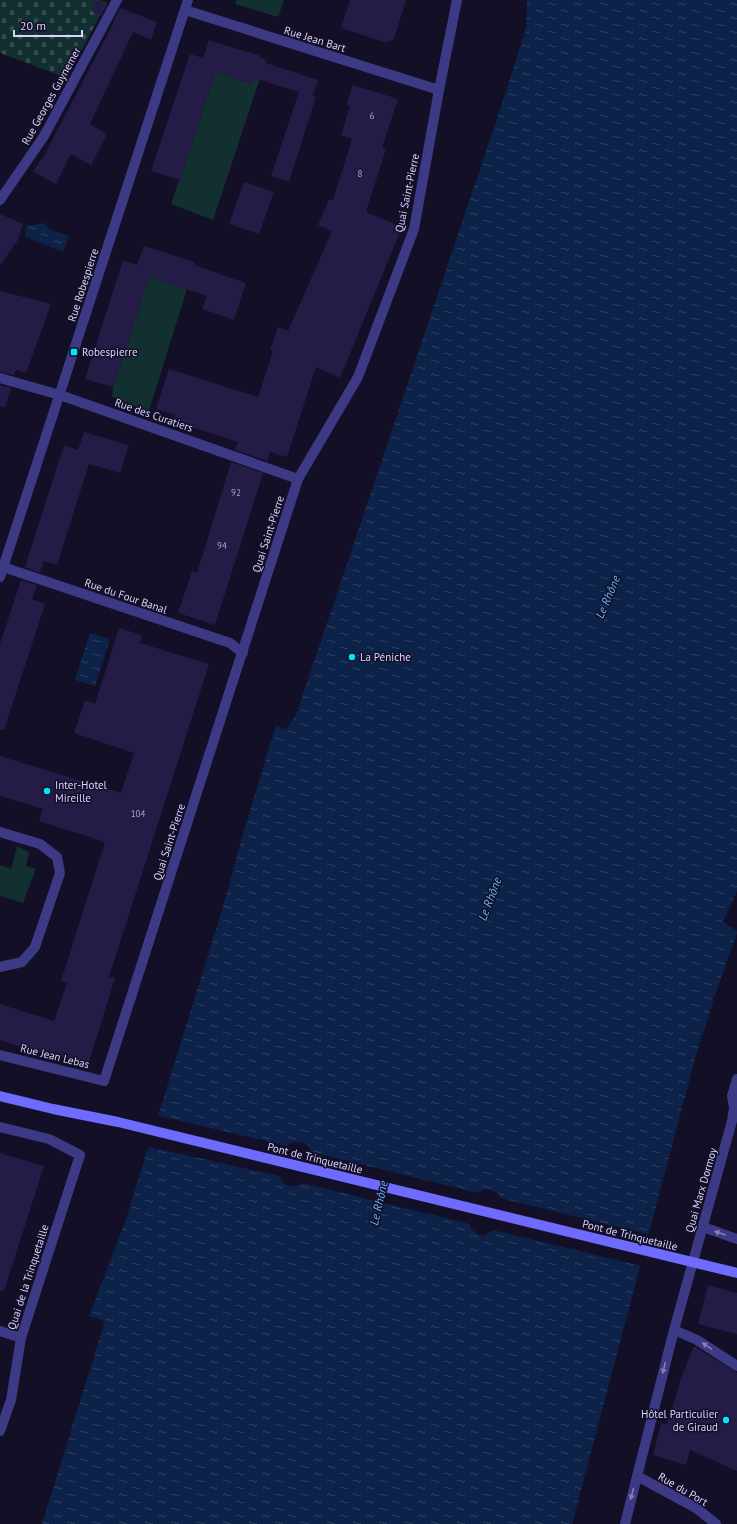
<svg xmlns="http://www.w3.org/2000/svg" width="737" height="1524" viewBox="0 0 737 1524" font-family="'PT Sans',sans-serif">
<defs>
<pattern id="cemetery-stones" width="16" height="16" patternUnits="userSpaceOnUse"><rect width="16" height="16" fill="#12302f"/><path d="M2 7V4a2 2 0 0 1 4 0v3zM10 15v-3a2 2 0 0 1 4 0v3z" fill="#344d4e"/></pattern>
<pattern id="water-ripples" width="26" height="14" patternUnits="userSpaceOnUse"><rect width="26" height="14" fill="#0c2248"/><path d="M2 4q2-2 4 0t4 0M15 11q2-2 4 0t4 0" fill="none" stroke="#2f4163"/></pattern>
</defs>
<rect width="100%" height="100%" fill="#130f26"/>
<g fill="#12302f">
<path d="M 236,0 L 284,0 L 278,17 L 235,4 Z"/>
<path d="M 261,58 L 266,60 L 213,220 L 171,204 L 179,180 L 180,180 L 215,72 L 252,84 Z"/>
<path d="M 149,277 L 187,289 L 149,411 L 112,397 L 113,387 Z"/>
<path d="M 17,846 L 29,852 L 26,866 L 36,869 L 23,903 L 0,896 L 0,865 L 11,869 Z"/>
</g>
<path fill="url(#cemetery-stones)" d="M 0,0 L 99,0 L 107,2 L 67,78 L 0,53 Z"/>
<g fill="url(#water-ripples)">
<path d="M 527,0 L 737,0 L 737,891 L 723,922 L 737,931 L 737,933 L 714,998 L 696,1055 L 572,1524 L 42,1524 L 105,1321 L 89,1316 L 126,1219 L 222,910 L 243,834 L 276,725 L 286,730 L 296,715 L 504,98 L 526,28 Z"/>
<path d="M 44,223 L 51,230 L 69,236 L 63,252 L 25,237 L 26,226 Z"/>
<path d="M 90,633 L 110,639 L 95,686 L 75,680 Z"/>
</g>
<path fill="#130f26" d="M 155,1115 L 287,1146 L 290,1143 L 296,1142 L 304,1143 L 309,1147 L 311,1152 L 477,1193 L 486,1189 L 498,1193 L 500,1198 L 650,1235 L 642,1266 L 493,1230 L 484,1236 L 479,1235 L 471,1229 L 470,1224 L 303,1183 L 295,1186 L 289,1186 L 283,1183 L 280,1176 L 146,1146 Z"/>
<g fill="#241b47">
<path d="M 95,0 L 107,4 L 101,16 L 91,11 Z"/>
<path d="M 350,0 L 406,0 L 394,39 L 390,41 L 384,42 L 341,28 Z"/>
<path d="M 120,8 L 157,22 L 151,40 L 133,32 L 90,124 L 107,134 L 91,165 L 71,154 L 56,184 L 33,172 L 46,152 L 114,22 L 113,22 Z"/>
<path d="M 209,40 L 261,56 L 260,61 L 318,80 L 313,96 L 316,97 L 289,182 L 271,176 L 299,92 L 254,78 L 252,84 L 215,72 L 180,180 L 151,171 L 190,54 L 203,58 Z"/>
<path d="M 353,85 L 398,99 L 382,148 L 386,149 L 366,212 L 402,227 L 340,378 L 316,367 L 287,457 L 270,452 L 267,461 L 235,450 L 238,442 L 173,421 L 175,415 L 156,409 L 169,369 L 258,397 L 273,351 L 270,350 L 278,327 L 288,331 L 332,231 L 318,225 L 329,199 L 333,200 L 352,139 L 341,135 L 350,106 L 346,105 Z"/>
<path d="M 244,182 L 274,192 L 259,234 L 229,224 Z"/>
<path d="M 0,214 L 23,224 L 18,240 L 0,265 Z"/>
<path d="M 144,246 L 195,262 L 194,265 L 246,283 L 234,320 L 202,309 L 207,296 L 149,277 L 113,387 L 85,379 L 123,260 L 137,265 Z"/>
<path d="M 0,291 L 51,304 L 26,373 L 16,370 L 14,375 L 0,372 Z"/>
<path d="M 0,385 L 11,388 L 5,407 L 0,406 Z"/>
<path d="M 84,432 L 129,445 L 120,473 L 89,464 L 57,565 L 44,561 L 40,573 L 25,567 L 64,445 L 78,450 Z"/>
<path d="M 231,462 L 263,473 L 215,625 L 178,613 L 192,571 L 197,573 Z"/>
<path d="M 21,580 L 37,585 L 32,599 L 45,604 L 4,730 L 0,730 L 0,644 Z"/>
<path d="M 119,628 L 142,635 L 140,643 L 209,664 L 109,977 L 115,978 L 88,1065 L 53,1054 L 52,1057 L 0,1040 L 0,1004 L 54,1021 L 67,983 L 61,981 L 105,842 L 39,821 L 43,809 L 0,796 L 0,756 L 121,793 L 134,753 L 74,733 L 85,700 L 95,704 Z"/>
<path d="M 0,1153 L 44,1166 L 4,1291 L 0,1291 Z"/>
<path d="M 708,1285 L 737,1293 L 737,1334 L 698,1324 Z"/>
<path d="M 694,1346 L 737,1373 L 737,1471 L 690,1450 L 686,1465 L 653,1455 L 661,1423 L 667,1425 L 681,1378 Z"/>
</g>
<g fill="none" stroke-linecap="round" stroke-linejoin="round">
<g stroke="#3d3a85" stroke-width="10">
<path d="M 185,10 L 439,90"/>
<path d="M 0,200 L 44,136 L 117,0"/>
<path d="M 0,378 L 60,395 L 298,479"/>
<path d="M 0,566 L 230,643 L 243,653"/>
<path d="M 0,577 L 188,0"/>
<path d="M 0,832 L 40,844 L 57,857 L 60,873 L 35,947 L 22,962 L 0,967"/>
<path d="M 0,1055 L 104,1081 L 298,479 L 358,377 L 414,229 L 439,90 L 457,0"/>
<path d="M 0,1127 L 49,1139 L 80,1155 L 21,1338 L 11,1400 L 0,1431"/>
<path d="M 703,1227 L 737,1239"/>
<path d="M 674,1330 L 697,1340 L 737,1366"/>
<path d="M 0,1331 L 21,1338"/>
<path d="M 637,1476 L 696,1508 L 716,1524"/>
<path d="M 625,1524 L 674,1330 L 732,1121 L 734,1108 L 732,1096 L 737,1079"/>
</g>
<path stroke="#6f6bff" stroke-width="10" d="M 0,1096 L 53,1109 L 118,1122 L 737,1273"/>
</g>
<defs><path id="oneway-solid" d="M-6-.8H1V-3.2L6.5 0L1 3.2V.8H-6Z"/></defs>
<g fill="#837fbc">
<use href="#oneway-solid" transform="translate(720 1233) rotate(-161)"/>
<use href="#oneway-solid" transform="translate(707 1346) rotate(-146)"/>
<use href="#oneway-solid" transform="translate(664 1368) rotate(104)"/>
<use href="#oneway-solid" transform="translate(632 1494) rotate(104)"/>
</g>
<g fill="#00e5ff" stroke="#130f26" stroke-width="1.5">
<rect x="70" y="348" width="8" height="8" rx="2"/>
<circle cx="352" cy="657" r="4"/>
<circle cx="47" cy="791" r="4"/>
<circle cx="726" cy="1420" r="4"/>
</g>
<g text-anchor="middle" stroke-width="3" stroke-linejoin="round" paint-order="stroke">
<g font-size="9" fill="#aca6d1">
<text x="372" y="119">6</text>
<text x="360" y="177">8</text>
<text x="236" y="496">92</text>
<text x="222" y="549">94</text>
<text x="138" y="817">104</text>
</g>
<g font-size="11" fill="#d9d4ff" stroke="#130f26">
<text transform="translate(315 39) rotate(17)" y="4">Rue Jean Bart</text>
<text transform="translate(51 96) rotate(-61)" y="4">Rue Georges Guynemer</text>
<text transform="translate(407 193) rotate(-78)" y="4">Quai Saint-Pierre</text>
<text transform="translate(83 285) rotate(-72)" y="4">Rue Robespierre</text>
<text transform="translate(154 415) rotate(19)" y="4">Rue des Curatiers</text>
<text transform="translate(268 534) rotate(-72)" y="4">Quai Saint-Pierre</text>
<text transform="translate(126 596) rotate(19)" y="4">Rue du Four Banal</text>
<text transform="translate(169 842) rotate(-72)" y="4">Quai Saint-Pierre</text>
<text transform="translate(55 1056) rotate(14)" y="4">Rue Jean Lebas</text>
<text transform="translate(315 1158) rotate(14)" y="4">Pont de Trinquetaille</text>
<text transform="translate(701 1190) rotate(-74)" y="4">Quai Marx Dormoy</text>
<text transform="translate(630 1235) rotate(14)" y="4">Pont de Trinquetaille</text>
<text transform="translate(28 1277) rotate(-72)" y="4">Quai de la Trinquetaille</text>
<text transform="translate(683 1489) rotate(30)" y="4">Rue du Port</text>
</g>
<g font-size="11" fill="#d9d4ff" stroke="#130f26" text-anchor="start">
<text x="82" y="356">Robespierre</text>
<text x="360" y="661">La Péniche</text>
<text x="55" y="789">Inter-Hotel<tspan x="55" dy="13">Mireille</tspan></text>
<text x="718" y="1418" text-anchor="end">Hôtel Particulier<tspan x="718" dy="13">de Giraud</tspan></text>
</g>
<g font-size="12" font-style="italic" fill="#62b6ff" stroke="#130f26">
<text transform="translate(608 597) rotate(-67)" y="4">Le Rhône</text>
<text transform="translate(490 899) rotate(-69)" y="4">Le Rhône</text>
<text transform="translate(379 1203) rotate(-77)" y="4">Le Rhône</text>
</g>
</g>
<path d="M14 30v6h68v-6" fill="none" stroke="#d9d4ff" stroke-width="2"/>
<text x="20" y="30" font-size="12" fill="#d9d4ff" stroke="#130f26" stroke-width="3" paint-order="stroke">20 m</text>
</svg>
